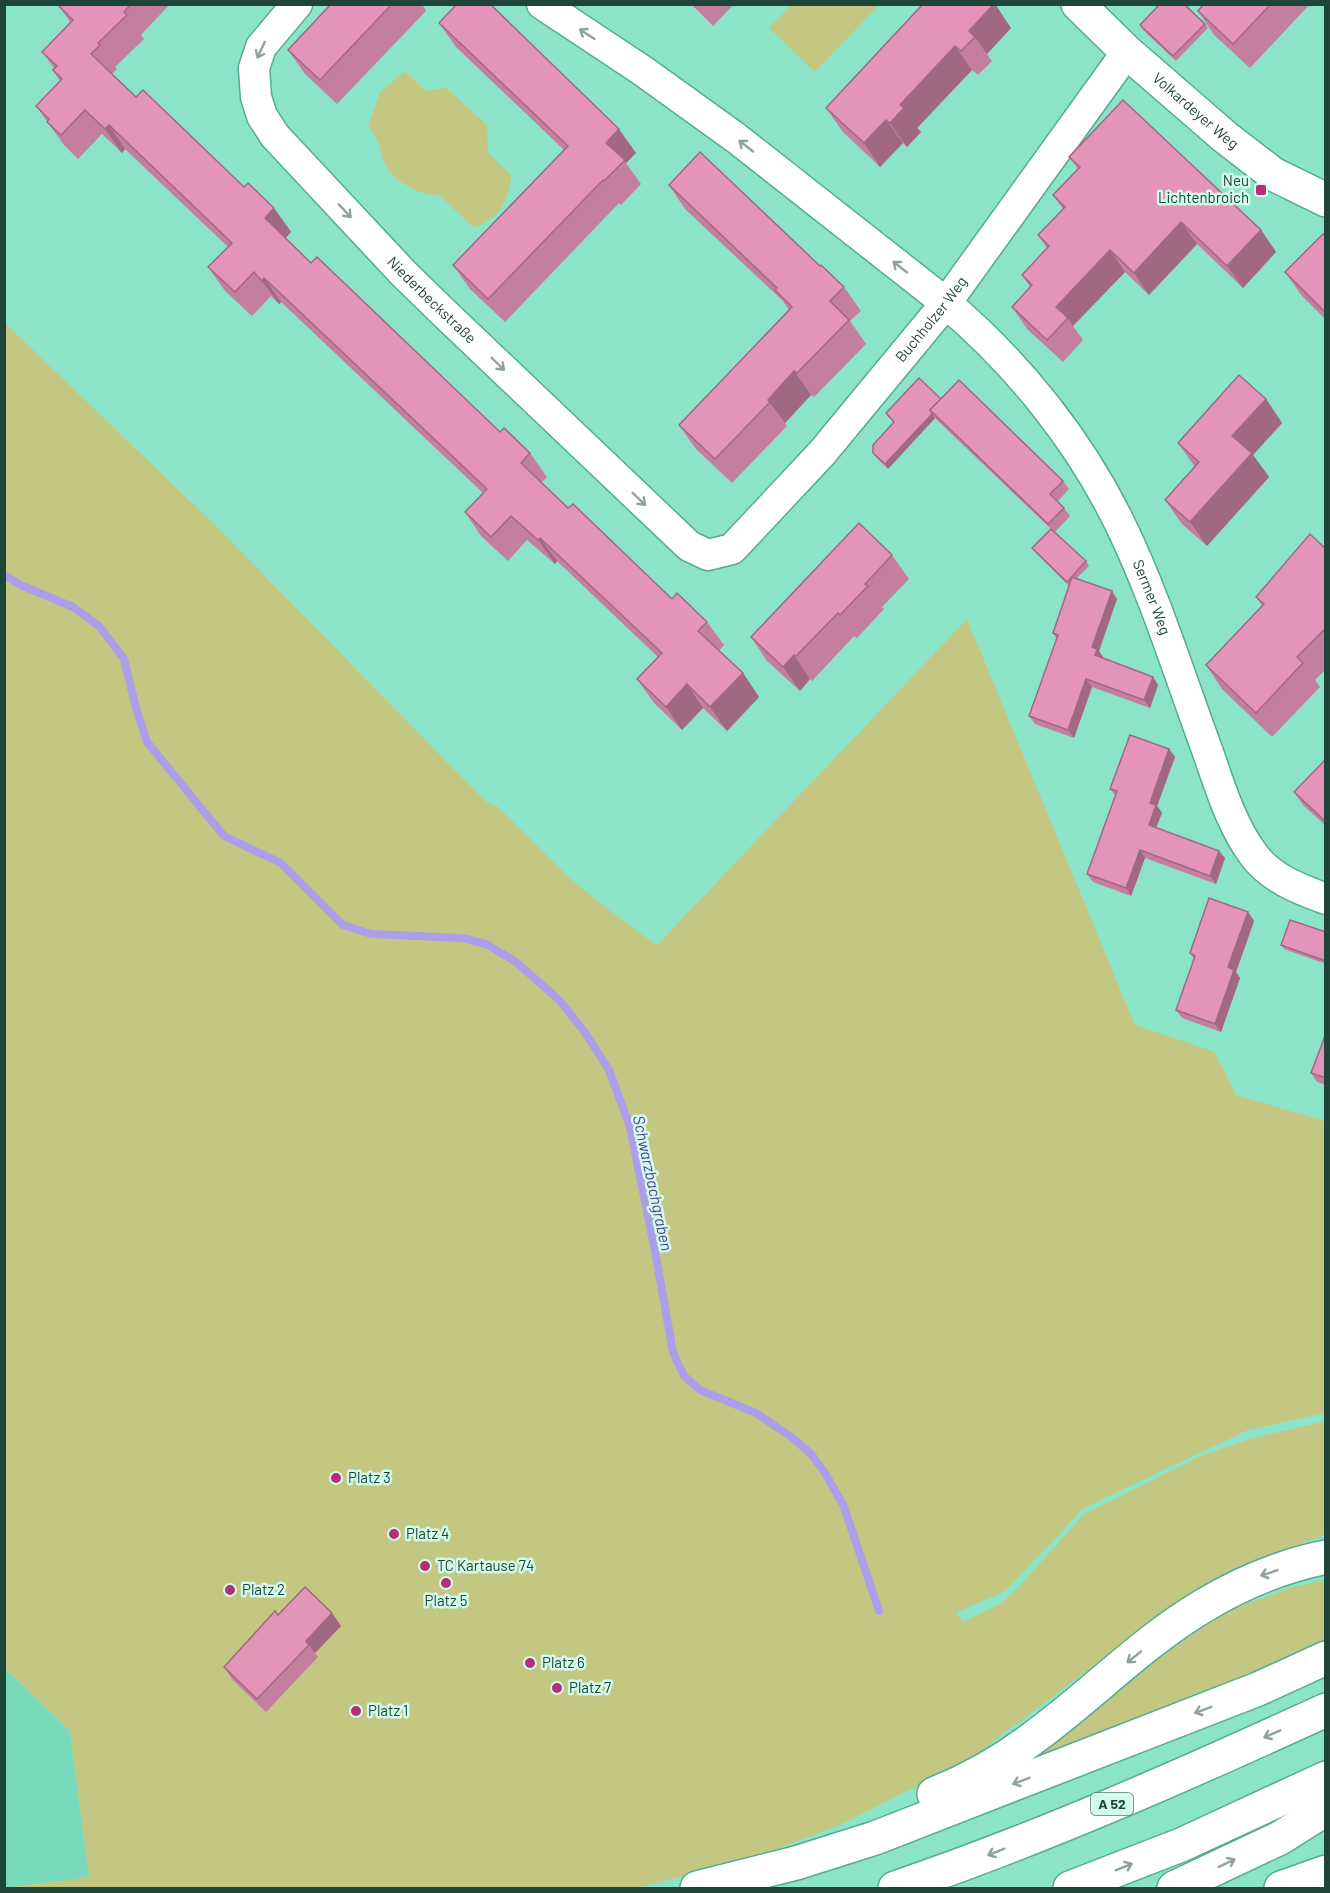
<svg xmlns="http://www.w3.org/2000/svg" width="1330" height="1893" viewBox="0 0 1330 1893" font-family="Barlow,sans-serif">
<rect width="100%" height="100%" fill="#8ce4c8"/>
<path fill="#79dbbc" d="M 4,1668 L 70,1731 L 89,1878 L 5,1888 Z"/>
<g fill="#c3c782">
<path d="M 791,5 L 791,4 L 879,5 L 815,72 L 769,28 Z"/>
<path d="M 405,71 L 426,91 L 446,88 L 487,125 L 488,153 L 511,175 C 510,200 498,219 474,228 L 439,195 C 422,196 397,183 387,168 C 379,153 380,138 368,126 L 380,92 Z"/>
<path d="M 5,323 L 216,526 L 486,802 L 497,806 L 573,881 L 622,920 L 657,945 L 967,619 L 1135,1025 L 1215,1052 L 1236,1095 L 1325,1121 L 1325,1413 L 1248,1430 L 1084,1508 L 1005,1591 L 956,1613 L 964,1622 L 1001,1603 L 1017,1589 L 1084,1514 L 1205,1454 L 1250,1439 L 1325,1421 L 1325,1535 L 1257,1560 L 1160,1616 L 967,1761 L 842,1824 L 753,1858 L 637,1888 L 5,1888 L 89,1877 L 70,1731 L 5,1668 Z"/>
<path d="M 1325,1580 L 1325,1646 L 1003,1777 L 1046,1751 L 1142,1668 L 1209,1618 L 1289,1588 Z"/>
</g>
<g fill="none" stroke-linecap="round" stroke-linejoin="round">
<path stroke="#ac9fe9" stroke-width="8" d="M 4,575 L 23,586 L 73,607 L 99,626 L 124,659 L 136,708 L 147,742 L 224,836 L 281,863 L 343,925 L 371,934 L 462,938 L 486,944 L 515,961 L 559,1000 L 584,1031 L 609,1070 L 630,1127 L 655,1251 L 673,1352 L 684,1376 L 700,1390 L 756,1413 L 793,1438 L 812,1455 L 825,1473 L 844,1507 L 879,1611"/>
<defs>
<g id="street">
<path id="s1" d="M 297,4 L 261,47 L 254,68 L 256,97 L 262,116 L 275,136 L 404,274 L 442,311 L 689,546 L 708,555 L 732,549 L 822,453 L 946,303 L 1127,52"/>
<path id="s2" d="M 542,4 L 643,71 L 736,138 L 946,303 C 1018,364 1080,441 1121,526 C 1155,596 1179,674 1206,747 C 1219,783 1230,823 1253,854 C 1270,878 1299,889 1326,899"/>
</g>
<g id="secondary">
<path id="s3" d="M 1078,4 L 1127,52 L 1225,137 L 1273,174 L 1326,200"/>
</g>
<g id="highway">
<path d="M 934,1794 C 969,1780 1003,1761 1033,1738 C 1091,1696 1141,1643 1203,1606 C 1241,1583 1282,1566 1326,1557"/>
<path d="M 697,1888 L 796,1863 L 875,1838 L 1258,1689 L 1326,1658"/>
<path d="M 895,1888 C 1042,1838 1184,1775 1326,1710"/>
<path d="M 1070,1888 L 1181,1845 L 1326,1778"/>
<path d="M 1174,1888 L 1280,1838 L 1326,1809"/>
<path d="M 1281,1888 L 1326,1872"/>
</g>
</defs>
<use href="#street" stroke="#54ac92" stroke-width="33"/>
<use href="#secondary" stroke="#54ac92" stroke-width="36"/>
<use href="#highway" stroke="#54ac92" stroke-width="36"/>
<use href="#street" stroke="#fff" stroke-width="30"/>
<use href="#secondary" stroke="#fff" stroke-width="33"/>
<use href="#highway" stroke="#fff" stroke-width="33"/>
</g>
<g fill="#c47f9e">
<path d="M 60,4 L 170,4 L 141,35 L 144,39 L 115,67 L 117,69 L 112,74 L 136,97 L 244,187 L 274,208 L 291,232 L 285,238 L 311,263 L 500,432 L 530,453 L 547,477 L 541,483 L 568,508 L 672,599 L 707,622 L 724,645 L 719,651 L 743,673 L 759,697 L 727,731 L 703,708 L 682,730 L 654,703 L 637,679 L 658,657 L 557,561 L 555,564 L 527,540 L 508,561 L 481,536 L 465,512 L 483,493 L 281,302 L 279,304 L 271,296 L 252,316 L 225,291 L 208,267 L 228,247 L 125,149 L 122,153 L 102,134 L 78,159 L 64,145 L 36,106 L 60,81 L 53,70 L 54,68 L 42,52 L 70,22 L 59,6 Z"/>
<path d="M 331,4 L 422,4 L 426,11 L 337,104 L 305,74 L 288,50 Z"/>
<path d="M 691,4 L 734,4 L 713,26 Z"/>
<path d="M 923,4 L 1011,28 L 987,54 L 992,61 L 978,75 L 972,70 L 917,128 L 921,132 L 907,147 L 903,143 L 880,167 L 843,132 L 826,108 Z"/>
<path d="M 1204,4 L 1310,4 L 1250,68 L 1214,35 L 1198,11 Z"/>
<path d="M 439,23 L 636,153 L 626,163 L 641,184 L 621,205 L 619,203 L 505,322 L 470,289 L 453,265 L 564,150 L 456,47 Z"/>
<path d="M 1205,24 L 1208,28 L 1176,61 L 1143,30 L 1140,25 Z"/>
<path d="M 1069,157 L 1261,230 L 1276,252 L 1243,288 L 1197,244 L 1149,295 L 1125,272 L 1073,326 L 1083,340 L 1063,362 L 1027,329 L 1012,307 L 1030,287 L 1022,275 L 1047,248 L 1038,235 L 1063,209 L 1053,195 L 1078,169 Z"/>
<path d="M 669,185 L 820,266 L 844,287 L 861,311 L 850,321 L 866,344 L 814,397 L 811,395 L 785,423 L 787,426 L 732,483 L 696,449 L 679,425 L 789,310 L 783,301 L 685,209 Z"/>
<path d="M 1326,237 L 1326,320 L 1302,296 L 1285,272 Z"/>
<path d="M 941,399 L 1063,481 L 1069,489 L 1058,501 L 1064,508 L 1070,516 L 1055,532 L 1086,561 L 1089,566 L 1077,578 L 1117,599 L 1099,651 L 1103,657 L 1102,658 L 1158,685 L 1150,708 L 1092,687 L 1074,738 L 1035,724 L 1029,716 L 1057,639 L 1053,633 L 1069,586 L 1035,552 L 1032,548 L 1051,529 L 935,418 L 888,469 L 876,457 L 873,453 L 894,422 L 886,413 Z"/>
<path d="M 1266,399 L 1282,423 L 1253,455 L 1269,477 L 1207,546 L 1182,524 L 1165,500 L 1195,467 L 1178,443 Z"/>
<path d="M 1326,549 L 1326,669 L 1315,680 L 1320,687 L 1272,737 L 1222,689 L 1206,665 L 1262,606 L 1256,597 Z"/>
<path d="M 892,555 L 909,579 L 882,607 L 884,609 L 857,638 L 854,636 L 812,681 L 810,679 L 800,691 L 767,661 L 751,637 Z"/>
<path d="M 1169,749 L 1175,757 L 1157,806 L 1162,813 L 1156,827 L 1225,858 L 1216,884 L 1145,858 L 1131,896 L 1093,882 L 1087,874 L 1116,796 L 1110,789 Z"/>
<path d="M 1326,759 L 1326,826 L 1303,805 L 1294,792 Z"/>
<path d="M 1248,912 L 1254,921 L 1236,972 L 1240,978 L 1221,1032 L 1182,1018 L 1176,1010 L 1194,959 L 1190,953 Z"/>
<path d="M 1326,932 L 1326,964 L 1284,949 L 1281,945 Z"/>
<path d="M 1326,1033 L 1326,1085 L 1317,1082 L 1311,1073 Z"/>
<path d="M 332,1613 L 341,1626 L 315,1653 L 318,1657 L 266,1712 L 233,1680 L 224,1667 L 278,1615 Z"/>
</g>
<g fill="#a06881">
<path d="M 994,4 L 995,4 L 1011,28 L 987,54 L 975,37 L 969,31 Z"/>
<path d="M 955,46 L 972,70 L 917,128 L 921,132 L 907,147 L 890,123 L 900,105 Z"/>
<path d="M 886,120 L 903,143 L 880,167 L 864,143 Z"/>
<path d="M 109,125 L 125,149 L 122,153 L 105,129 Z"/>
<path d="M 619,129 L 636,153 L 626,163 L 606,143 Z"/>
<path d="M 274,208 L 291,232 L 282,242 L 265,218 Z"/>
<path d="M 1181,222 L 1197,244 L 1149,295 L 1134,273 Z"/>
<path d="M 1261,230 L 1276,252 L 1243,288 L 1227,266 Z"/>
<path d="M 1110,250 L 1125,272 L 1073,326 L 1068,318 L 1056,307 Z"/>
<path d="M 264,278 L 281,302 L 279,304 L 262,281 Z"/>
<path d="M 794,371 L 811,395 L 785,423 L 768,400 Z"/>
<path d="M 1266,399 L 1282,423 L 1253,455 L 1269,477 L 1207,546 L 1190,522 L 1232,436 Z"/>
<path d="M 932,414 L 935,418 L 888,469 L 885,464 Z"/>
<path d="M 540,538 L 557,561 L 555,564 L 538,540 Z"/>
<path d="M 1112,591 L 1117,599 L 1099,651 L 1103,657 L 1100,663 L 1095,655 L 1092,647 Z"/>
<path d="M 794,655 L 810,679 L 800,691 L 783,667 Z"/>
<path d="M 743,673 L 759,697 L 727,731 L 710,707 Z"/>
<path d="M 1153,677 L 1158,685 L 1150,708 L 1144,700 Z"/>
<path d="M 1086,679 L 1092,687 L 1074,738 L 1068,730 Z"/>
<path d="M 687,684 L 703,708 L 682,730 L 666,707 Z"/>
<path d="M 1169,749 L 1175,757 L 1157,806 L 1162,813 L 1154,833 L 1149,825 L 1150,803 Z"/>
<path d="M 1140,850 L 1145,858 L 1131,896 L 1126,888 Z"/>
<path d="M 1219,851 L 1225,858 L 1216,884 L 1210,876 Z"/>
<path d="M 1248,912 L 1254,921 L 1236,972 L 1240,978 L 1221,1032 L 1215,1024 L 1228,967 Z"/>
<path d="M 332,1613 L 341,1626 L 315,1653 L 306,1641 Z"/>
</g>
<g fill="#e494b8" stroke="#a06881" stroke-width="1.5">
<path d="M 60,4 L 131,4 L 124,12 L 127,15 L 98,43 L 100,45 L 91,54 L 136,97 L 143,90 L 244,187 L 248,183 L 274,208 L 265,218 L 311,263 L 317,257 L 500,432 L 504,428 L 530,453 L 521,463 L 568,508 L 573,504 L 672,599 L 677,593 L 707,622 L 698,631 L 743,673 L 710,707 L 687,684 L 666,707 L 637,679 L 662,653 L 540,538 L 538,540 L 511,516 L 491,537 L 465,512 L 487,489 L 264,278 L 262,281 L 254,272 L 235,292 L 208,267 L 232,243 L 109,125 L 105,129 L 85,110 L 61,135 L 47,122 L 49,119 L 36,106 L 62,79 L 53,70 L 57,66 L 42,52 L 73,20 L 59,6 Z"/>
<path d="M 331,4 L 392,4 L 320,80 L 288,50 Z"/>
<path d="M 457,4 L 490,4 L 619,129 L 606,143 L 625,160 L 604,181 L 603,180 L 488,299 L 453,265 L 568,146 L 439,23 Z"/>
<path d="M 923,4 L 994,4 L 969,31 L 975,37 L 961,51 L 955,46 L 900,105 L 904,108 L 890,123 L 886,120 L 864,143 L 826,108 Z"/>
<path d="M 1160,4 L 1184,4 L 1205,24 L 1173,56 L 1140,25 Z"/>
<path d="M 1204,4 L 1271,4 L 1233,44 L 1198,11 Z"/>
<path d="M 1123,100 L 1261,230 L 1227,266 L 1181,222 L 1134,273 L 1110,250 L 1056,307 L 1068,318 L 1047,340 L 1012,307 L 1032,285 L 1022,275 L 1049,246 L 1038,235 L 1065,207 L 1053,195 L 1080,167 L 1069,157 Z"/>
<path d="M 700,152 L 820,266 L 821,265 L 844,287 L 830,301 L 849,320 L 797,373 L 794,371 L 768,400 L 770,402 L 715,459 L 679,425 L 792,307 L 775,290 L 777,288 L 669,185 Z"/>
<path d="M 1323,234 L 1326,237 L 1326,313 L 1285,272 Z"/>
<path d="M 1239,375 L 1266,399 L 1232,436 L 1252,453 L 1190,522 L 1165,500 L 1199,462 L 1178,443 Z"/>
<path d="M 919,378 L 941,399 L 930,410 L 932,414 L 885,464 L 873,453 L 873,445 L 894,422 L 886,413 Z"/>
<path d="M 959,380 L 1063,481 L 1050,494 L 1064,508 L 1048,524 L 930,410 Z"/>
<path d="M 859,523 L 892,555 L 865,584 L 868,586 L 840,615 L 838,613 L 795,657 L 794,655 L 783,667 L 751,637 Z"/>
<path d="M 1051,529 L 1086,561 L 1067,582 L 1032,548 Z"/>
<path d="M 1310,534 L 1326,549 L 1326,628 L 1297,657 L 1303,663 L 1256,713 L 1206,665 L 1264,604 L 1256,597 Z"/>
<path d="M 1072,577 L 1112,591 L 1092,647 L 1097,649 L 1095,655 L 1153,677 L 1144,700 L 1086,679 L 1068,730 L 1029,716 L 1058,635 L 1053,633 Z"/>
<path d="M 1130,735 L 1169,749 L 1150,803 L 1156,805 L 1149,825 L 1219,851 L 1210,876 L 1140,850 L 1126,888 L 1087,874 L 1117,791 L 1110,789 Z"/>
<path d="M 1326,759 L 1326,822 L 1294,792 Z"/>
<path d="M 1209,898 L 1248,912 L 1228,967 L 1234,970 L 1215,1024 L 1176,1010 L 1195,956 L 1190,953 Z"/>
<path d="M 1290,920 L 1326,932 L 1326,961 L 1281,945 Z"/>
<path d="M 1326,1033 L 1326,1078 L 1311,1073 Z"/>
<path d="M 305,1587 L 332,1613 L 306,1641 L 309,1645 L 257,1699 L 224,1667 L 275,1611 L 278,1615 Z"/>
</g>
<defs><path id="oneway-shaft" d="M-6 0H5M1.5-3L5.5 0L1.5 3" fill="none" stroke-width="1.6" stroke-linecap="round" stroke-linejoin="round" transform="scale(1.5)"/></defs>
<g stroke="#8fa29c">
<use href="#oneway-shaft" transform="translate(587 34) rotate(-147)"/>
<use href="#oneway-shaft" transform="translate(261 50) rotate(115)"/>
<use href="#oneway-shaft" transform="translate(746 146) rotate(-142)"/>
<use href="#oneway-shaft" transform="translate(345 211) rotate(47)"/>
<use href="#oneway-shaft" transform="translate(900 267) rotate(-142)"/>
<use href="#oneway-shaft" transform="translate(498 364) rotate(44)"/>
<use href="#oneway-shaft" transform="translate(639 499) rotate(44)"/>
<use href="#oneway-shaft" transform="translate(1269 1573) rotate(161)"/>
<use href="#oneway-shaft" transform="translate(1134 1657) rotate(141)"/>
<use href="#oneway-shaft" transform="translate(1203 1710) rotate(159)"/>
<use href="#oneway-shaft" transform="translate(1272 1734) rotate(156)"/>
<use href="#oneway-shaft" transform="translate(1021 1781) rotate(159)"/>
<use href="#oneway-shaft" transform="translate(996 1852) rotate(158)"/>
<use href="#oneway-shaft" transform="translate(1227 1863) rotate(-26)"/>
<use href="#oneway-shaft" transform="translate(1124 1867) rotate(-22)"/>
</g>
<g fill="#b32f77" stroke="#d2fbec" stroke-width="2">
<rect x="1255" y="184" width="12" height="12" rx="3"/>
<circle cx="336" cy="1478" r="6"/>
<circle cx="394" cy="1534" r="6"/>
<circle cx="425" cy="1566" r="6"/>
<circle cx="446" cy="1583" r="6"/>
<circle cx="230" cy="1590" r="6"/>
<circle cx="530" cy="1663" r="6"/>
<circle cx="557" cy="1688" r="6"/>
<circle cx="356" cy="1711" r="6"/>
</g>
<g text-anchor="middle" stroke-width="5" stroke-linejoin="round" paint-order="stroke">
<rect fill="#d2fbec" stroke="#557b6f" stroke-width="1.5" x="1091" y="1793" width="42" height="22" rx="4.5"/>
<g font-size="14" font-weight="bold" fill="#1f4439">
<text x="1112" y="1809">A 52</text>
</g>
<g font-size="15" fill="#1f4439" stroke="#d2fbec">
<text dy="5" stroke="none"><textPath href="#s3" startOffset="159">Volkardeyer Weg</textPath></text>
<text dy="5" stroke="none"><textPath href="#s1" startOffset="378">Niederbeckstraße</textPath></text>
<text dy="5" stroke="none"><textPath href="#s1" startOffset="1084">Buchholzer Weg</textPath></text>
<text dy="5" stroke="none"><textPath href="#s2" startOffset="866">Sermer Weg</textPath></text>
</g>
<g font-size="15" fill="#1f4439" stroke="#d2fbec" text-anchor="start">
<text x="1249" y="186" text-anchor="end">Neu<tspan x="1249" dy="17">Lichtenbroich</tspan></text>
<text x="348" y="1483">Platz 3</text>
<text x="406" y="1539">Platz 4</text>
<text x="437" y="1571">TC Kartause 74</text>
<text x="242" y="1595">Platz 2</text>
<text x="446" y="1606" text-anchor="middle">Platz 5</text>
<text x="542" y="1668">Platz 6</text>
<text x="569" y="1693">Platz 7</text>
<text x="368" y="1716">Platz 1</text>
</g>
<g font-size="16" font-style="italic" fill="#513a90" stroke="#d2fbec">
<text transform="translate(653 1183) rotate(78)" y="6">Schwarzbachgraben</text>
</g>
</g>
<rect width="1330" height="1893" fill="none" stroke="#1f4439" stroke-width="12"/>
</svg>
